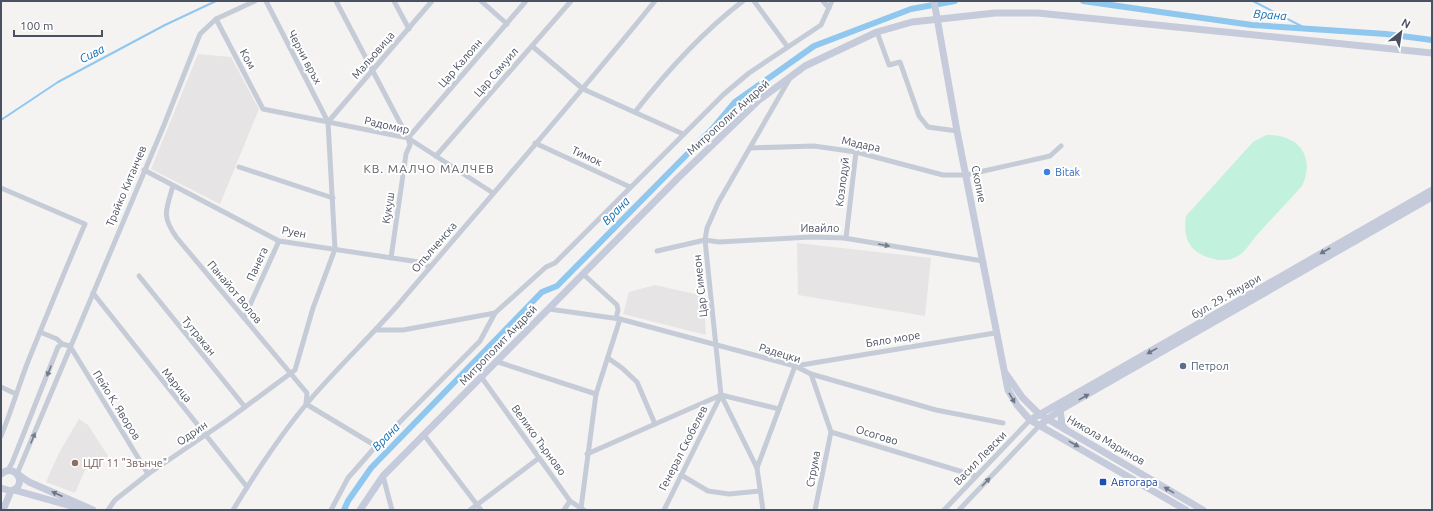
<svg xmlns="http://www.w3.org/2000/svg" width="1433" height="511" viewBox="0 0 1433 511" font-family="Ubuntu,sans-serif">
<rect width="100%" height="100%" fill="#f5f3f2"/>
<g fill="#e6e4e4">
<path d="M 198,54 L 231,57 L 259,109 L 220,204 L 151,169 Z"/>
<path d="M 797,243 L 931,258 L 925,316 L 798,295 Z"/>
<path d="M 655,285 L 704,296 L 706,335 L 623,314 L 629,292 Z"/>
<path d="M 79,419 L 88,425 L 108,456 L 85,470 L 75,493 L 46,482 L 59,453 Z"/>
</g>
<path fill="#c2f1de" d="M 1266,135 C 1298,134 1316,156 1302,186 C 1287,203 1271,219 1256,236 C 1251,242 1245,252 1238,256 C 1225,264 1208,259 1197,252 C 1185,244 1184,228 1186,216 L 1253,142 Z"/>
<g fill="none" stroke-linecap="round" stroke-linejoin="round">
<g stroke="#8fc7ee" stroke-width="2">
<path d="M 1253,1 L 1305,28"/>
<path d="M 1,120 L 58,82 L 165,25 L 216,1"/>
</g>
<g stroke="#8fc7ee" stroke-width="6">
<path d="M 1083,1 L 1252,25 L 1386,34 L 1432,40"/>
<path d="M 344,510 L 348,501 L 371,468 L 542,292 L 557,286 L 714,127 L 735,102 L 814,46 L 911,9 L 955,1"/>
</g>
<g stroke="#c6ccd7" stroke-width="5">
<path d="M 336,1 L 408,138 L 410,145 L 406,154 L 391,258"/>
<path d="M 394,1 L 409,29"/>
<path d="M 481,1 L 507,24"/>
<path d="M 754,1 L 787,46"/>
<path d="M 823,1 L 829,8"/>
<path d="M 216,19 L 263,109 L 408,138 L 493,193"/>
<path d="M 877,32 L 889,65 L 900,62 L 919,116 L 928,127 L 957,131"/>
<path d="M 532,46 L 583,89 L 683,134"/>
<path d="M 635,112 C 667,71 701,33 743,1"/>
<path d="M 328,122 L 432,1"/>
<path d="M 408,138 L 526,1"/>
<path d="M 535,143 L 630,187"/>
<path d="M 750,148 L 814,146 L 856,152 L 943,175 L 966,175 L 1050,156 L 1061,146"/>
<path d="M 436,156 L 571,1"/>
<path d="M 239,167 L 333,198"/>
<path d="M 144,170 L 279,241 L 419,262 L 430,267"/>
<path d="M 173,186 C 166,210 161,216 177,238 L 307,393 L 306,404 L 376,446 L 348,478 L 331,510"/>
<path d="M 1,188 L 85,224 C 65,270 46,317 27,364 C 18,388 11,412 1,436"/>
<path d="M 846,238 L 856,152"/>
<path d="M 657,251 L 705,240 L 719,242 L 811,237 L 844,238 L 983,261"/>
<path d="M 583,274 L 617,305 L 618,310 L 616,318"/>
<path d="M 139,276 L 245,407"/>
<path d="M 93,293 L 247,487"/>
<path d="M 549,309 L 620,319 L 795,366 L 811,374 L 936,410 L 1003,423"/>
<path d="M 244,318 L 279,241"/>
<path d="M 376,330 L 403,330 L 495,313"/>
<path d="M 40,332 L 57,339 L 62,344"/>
<path d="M 70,346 L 148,474"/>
<path d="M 608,358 L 622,368 L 637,382 L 655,424"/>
<path d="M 498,362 L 596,394"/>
<path d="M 811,374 L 831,432 L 976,476"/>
<path d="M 482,378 L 570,501 L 584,510"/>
<path d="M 1,387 L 16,394"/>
<path d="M 424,435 L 481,510"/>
<path d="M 376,446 L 480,341 L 495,313 L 546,267 L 555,263 L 724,94 L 749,73 L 821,25 L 832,1"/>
<path d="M 587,454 L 721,395 L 779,409"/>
<path d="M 757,468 L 795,366 L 995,333"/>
<path d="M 8,470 L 12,463 L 58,347 L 62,344 L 70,346"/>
<path d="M 17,474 L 164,125 L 200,34 L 216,19 L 255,1"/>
<path d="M 681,475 L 708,491 L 729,494 L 760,491"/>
<path d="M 383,476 L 392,510"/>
<path d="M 581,508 L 596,394 L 620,319"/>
<path d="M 108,510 L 115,500 L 148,474 L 226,421 L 295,370 L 313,308 L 335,249 L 328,122 L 266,1"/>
<path d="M 233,510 C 256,472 280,435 309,401 C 337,368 369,338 397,306 C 483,205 571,105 655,1"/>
<path d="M 470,510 L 539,458"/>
<path d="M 564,510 L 570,501"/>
<path d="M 664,510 L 721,395"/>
<path d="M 763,510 L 757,468 L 721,395 L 705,240 L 707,228 L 718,203 L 790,78"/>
<path d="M 815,510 L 831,432"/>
<path d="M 944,510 L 1030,420"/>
<path d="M 959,510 L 1040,425"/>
</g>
<g stroke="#c5cbdb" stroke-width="7">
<path d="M 934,1 L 957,131 L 1008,390 L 1017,405 L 1030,420 L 1186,510"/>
<path d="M 1006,374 L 1022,397 L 1039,414 L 1203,510"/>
<path d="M 1060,410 L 1062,424 L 1065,429"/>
<path d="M 1030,420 L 1432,190"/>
<path d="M 1040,425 L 1060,410 L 1432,197"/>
<path d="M 1,474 C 15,462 29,485 11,491 L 1,488"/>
<path d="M 19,475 L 29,482 L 93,510"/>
<path d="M 14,490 L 82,509"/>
<path d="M 3,510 L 11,491"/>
<path d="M 360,510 L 383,476 L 678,178 L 759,100 L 805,66 L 877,32 L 912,22 L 995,13 L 1038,13 L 1432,53"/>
</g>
</g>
<defs><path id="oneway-solid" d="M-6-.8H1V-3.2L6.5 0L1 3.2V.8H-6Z"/></defs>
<g fill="#757c8a">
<use href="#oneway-solid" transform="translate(884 245) rotate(10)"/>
<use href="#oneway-solid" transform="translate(49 371) rotate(112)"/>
<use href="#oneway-solid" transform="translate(33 438) rotate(-68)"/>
<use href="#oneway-solid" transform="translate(986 482) rotate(-46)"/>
</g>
<g fill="#6f7686">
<use href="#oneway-solid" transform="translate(1325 251) rotate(150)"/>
<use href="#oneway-solid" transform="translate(1152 351) rotate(151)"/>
<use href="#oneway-solid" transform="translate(1084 397) rotate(-29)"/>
<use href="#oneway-solid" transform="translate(1012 398) rotate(60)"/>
<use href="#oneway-solid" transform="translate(1074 444) rotate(29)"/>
<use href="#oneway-solid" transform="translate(1169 490) rotate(-149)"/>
<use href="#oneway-solid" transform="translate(57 494) rotate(-156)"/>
</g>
<circle fill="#3f7fe0" stroke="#fff" stroke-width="1.5" cx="1047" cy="172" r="4"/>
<circle fill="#5c6f8a" stroke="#fff" stroke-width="1.5" cx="1183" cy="366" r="4"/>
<circle fill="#8d6e63" stroke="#fff" stroke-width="1.5" cx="75" cy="463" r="4"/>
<rect fill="#1a4fb4" stroke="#fff" stroke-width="1.5" x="1099" y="478" width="8" height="8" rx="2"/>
<g text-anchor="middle" stroke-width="4" stroke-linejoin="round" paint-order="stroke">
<g font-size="11" fill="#4a5161" stroke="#fff">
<text transform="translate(373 55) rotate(-49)" y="4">Мальовица</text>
<text transform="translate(305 57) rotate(62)" y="4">Черни връх</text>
<text transform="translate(248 59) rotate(62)" y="4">Ком</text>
<text transform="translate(460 63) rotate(-49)" y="4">Цар Калоян</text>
<text transform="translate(496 72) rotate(-49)" y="4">Цар Самуил</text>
<text transform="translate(728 117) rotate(-42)" y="4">Митрополит Андрей</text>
<text transform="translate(387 125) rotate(13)" y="4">Радомир</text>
<text transform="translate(861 144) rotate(12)" y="4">Мадара</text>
<text transform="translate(587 156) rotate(25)" y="4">Тимок</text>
<text transform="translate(842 182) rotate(-83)" y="4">Козлодуй</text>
<text transform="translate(979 184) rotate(79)" y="4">Скопие</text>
<text transform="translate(126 186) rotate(-67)" y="4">Трайко Китанчев</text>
<text transform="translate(388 208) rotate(-81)" y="4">Кукуш</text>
<text x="820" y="232">Ивайло</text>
<text transform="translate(294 232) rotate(11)" y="4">Руен</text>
<text transform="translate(434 247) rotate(-49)" y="4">Опълченска</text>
<text transform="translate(257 264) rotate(-65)" y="4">Панега</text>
<text transform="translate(700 286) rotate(-96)" y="4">Цар Симеон</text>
<text transform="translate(235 292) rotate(50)" y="4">Панайот Волов</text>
<text transform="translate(1226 296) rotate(-30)" y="4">бул. 29. Януари</text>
<text transform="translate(199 336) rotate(51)" y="4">Тутракан</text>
<text transform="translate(893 339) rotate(-9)" y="4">Бяло море</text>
<text transform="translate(498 345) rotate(-46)" y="4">Митрополит Андрей</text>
<text transform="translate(780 353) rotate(17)" y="4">Радецки</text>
<text transform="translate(177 385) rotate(51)" y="4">Марица</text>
<text transform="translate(117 405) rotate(58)" y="4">Пейо К. Яворов</text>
<text transform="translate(192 433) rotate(-34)" y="4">Одрин</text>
<text transform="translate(877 435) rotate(17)" y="4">Осогово</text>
<text transform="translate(539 440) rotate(54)" y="4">Велико Търново</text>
<text transform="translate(1106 440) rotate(30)" y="4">Никола Маринов</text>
<text transform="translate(683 448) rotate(-63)" y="4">Генерал Скобелев</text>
<text transform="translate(980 458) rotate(-46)" y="4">Васил Левски</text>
<text transform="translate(813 469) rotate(-79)" y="4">Струма</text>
</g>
<g font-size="11" fill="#366cbe" stroke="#fff" text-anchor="start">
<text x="1055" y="176">Bitak</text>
</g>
<g font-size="11" fill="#4e5e75" stroke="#fff" text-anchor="start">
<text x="1191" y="370">Петрол</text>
</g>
<g font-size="11" fill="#785e54" stroke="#fff" text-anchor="start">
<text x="83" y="467">ЦДГ 11 "Звънче"</text>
</g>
<g font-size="11" fill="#164399" stroke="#fff" text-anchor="start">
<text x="1111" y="486">Автогара</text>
</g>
<g font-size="12" font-style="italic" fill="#0b6db3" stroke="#fff">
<text transform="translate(1270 15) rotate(4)" y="4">Врана</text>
<text transform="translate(92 54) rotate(-27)" y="4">Сива</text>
<text transform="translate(616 211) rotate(-45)" y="4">Врана</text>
<text transform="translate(386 437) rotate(-46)" y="4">Врана</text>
</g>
<g font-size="12" letter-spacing="1" fill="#5f6168" stroke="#fff">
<text x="429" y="173">КВ. МАЛЧО МАЛЧЕВ</text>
</g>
</g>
<rect width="1433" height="511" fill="none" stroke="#4a5161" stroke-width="4"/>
<g transform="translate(1401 32) rotate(30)" stroke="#ffffff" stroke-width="3" paint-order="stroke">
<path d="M0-3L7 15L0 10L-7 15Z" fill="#4a5161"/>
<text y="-6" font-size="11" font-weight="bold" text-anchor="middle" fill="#4a5161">N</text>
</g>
<path d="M14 30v6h88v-6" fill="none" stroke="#4a5161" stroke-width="2"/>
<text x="20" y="30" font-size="12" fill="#4a5161" stroke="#ffffff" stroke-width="3" paint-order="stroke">100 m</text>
</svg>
